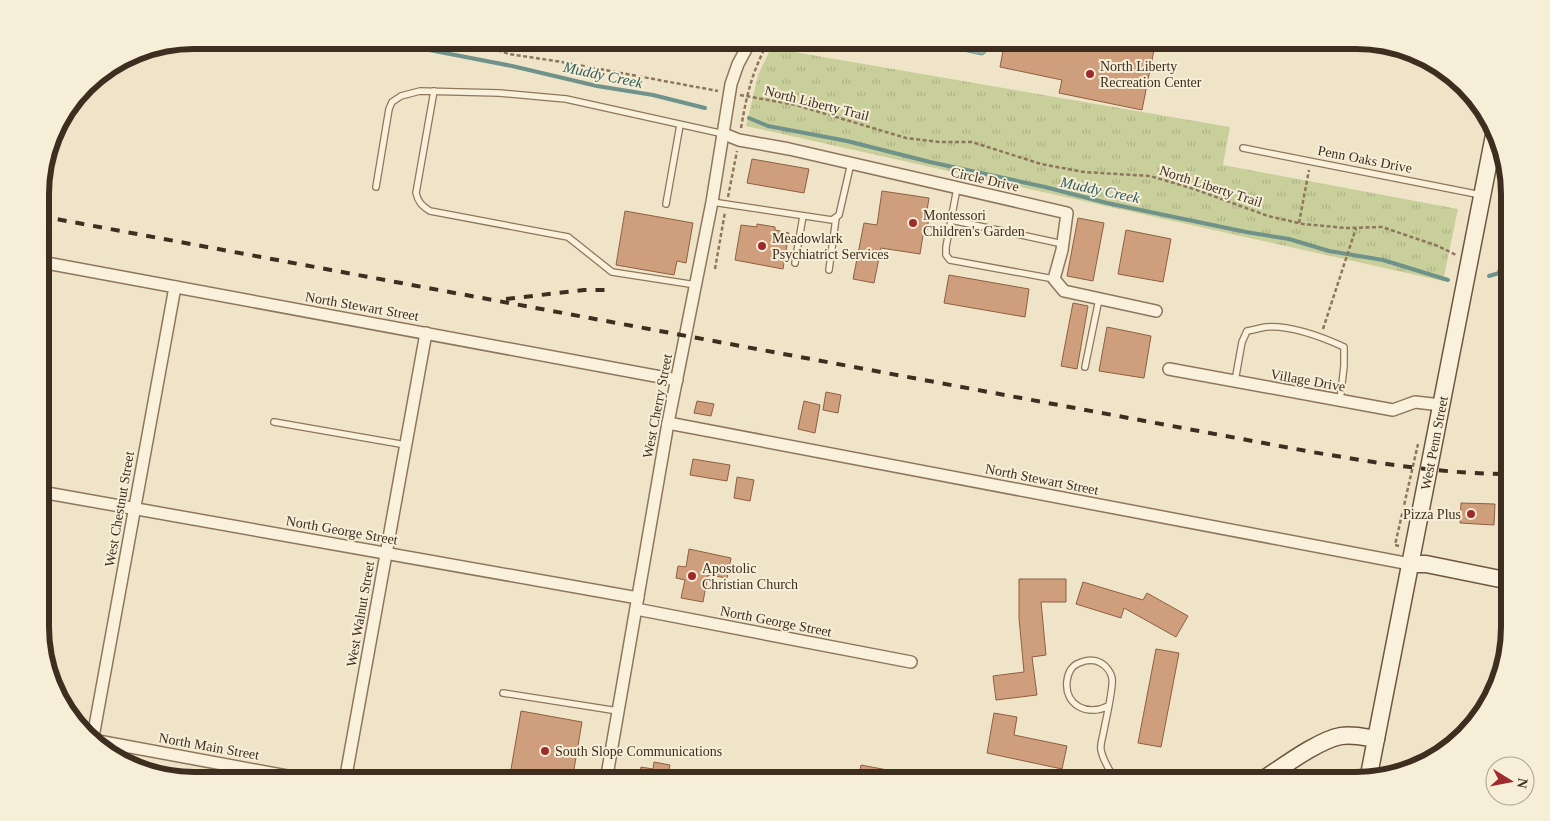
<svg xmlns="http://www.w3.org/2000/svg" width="1550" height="821" viewBox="0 0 1550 821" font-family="Georgia,serif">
<defs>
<pattern id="park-tufts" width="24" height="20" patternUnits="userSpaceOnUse" patternTransform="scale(1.25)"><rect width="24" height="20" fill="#c9cf9b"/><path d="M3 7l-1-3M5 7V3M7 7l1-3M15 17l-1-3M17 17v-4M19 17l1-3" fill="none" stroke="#aeb285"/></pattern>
<pattern id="water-rules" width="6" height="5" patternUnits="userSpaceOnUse" patternTransform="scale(1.25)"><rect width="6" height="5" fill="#a9c4bc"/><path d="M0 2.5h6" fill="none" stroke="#8ba098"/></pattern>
</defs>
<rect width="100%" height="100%" fill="#f0e4c8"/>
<path fill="url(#park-tufts)" d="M 771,48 L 1230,127 L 1223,165 L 1458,209 L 1443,281 L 746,126 L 758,75 Z"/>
<path fill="url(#water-rules)" stroke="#6f938a" d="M 926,40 L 991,40 C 989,47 988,52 982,55 L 926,43 Z"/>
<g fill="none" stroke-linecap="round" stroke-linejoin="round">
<g stroke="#6f938a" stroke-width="4">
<path d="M 378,40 L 512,66 L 597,86 L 653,95 L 705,108"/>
<path d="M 749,118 L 768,126 L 847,141 L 930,162 L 1045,187 L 1107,203 L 1246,232 L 1289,239 L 1329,251 L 1383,260 L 1448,280"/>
<path d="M 1489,276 L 1499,273 L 1507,236 L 1509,236"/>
</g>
</g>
<g fill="#cf9f7d" stroke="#8d5f41">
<path d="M 1005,40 L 1156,40 L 1142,110 L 1059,93 L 1062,80 L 1000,67 Z"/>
<path d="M 752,159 L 809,169 L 804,193 L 747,183 Z"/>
<path d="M 882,191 L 929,198 L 926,217 L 929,217 L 927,230 L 924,229 L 920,254 L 881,248 L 874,283 L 853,279 L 864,223 L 877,225 Z"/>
<path d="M 625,211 L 693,223 L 686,263 L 677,261 L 674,275 L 616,265 Z"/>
<path d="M 1078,218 L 1104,223 L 1093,281 L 1067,276 Z"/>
<path d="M 757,224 L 775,227 L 775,230 L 789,233 L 783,269 L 735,260 L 741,225 L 757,227 Z"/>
<path d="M 1126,230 L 1171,239 L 1163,282 L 1118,274 Z"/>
<path d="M 949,275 L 1029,289 L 1025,317 L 944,303 Z"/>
<path d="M 1073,303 L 1088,306 L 1077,369 L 1061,366 Z"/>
<path d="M 1107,327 L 1151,336 L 1144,378 L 1099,371 Z"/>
<path d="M 826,392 L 841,395 L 838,413 L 823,410 Z"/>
<path d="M 697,401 L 714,404 L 711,416 L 694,413 Z"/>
<path d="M 804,401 L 820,405 L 815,433 L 798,429 Z"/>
<path d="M 693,459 L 730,465 L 727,481 L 690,475 Z"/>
<path d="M 737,477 L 754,480 L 750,501 L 734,498 Z"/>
<path d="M 1461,503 L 1495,504 L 1494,525 L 1460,523 Z"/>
<path d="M 689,549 L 731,558 L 727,578 L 708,575 L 703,602 L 681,598 L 685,580 L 676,578 L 678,566 L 686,567 Z"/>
<path d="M 1019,579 L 1066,579 L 1066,602 L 1041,602 L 1046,655 L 1032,657 L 1037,695 L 996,700 L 993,676 L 1024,672 L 1019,618 Z"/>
<path d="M 1083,582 L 1143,600 L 1147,593 L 1188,616 L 1176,637 L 1124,608 L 1121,618 L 1076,604 Z"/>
<path d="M 1156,649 L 1179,653 L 1161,747 L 1138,743 Z"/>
<path d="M 521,711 L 582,722 L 572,781 L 509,781 Z"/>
<path d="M 994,713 L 1017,717 L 1014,735 L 1067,746 L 1062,769 L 987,753 Z"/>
<path d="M 654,762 L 670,765 L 667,781 L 638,781 L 641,767 L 653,769 Z"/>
<path d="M 861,765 L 919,776 L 919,781 L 858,781 Z"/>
</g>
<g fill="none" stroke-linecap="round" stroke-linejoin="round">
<defs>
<g id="lane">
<path d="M 434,91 L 416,193 C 418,202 422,206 430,211 L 568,237 L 612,272 L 696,285"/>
<path d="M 1243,148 L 1481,195"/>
<path d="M 376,187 L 389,109 L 392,102 L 401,96 L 420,91 L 499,93 L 566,99 L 724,134"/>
<path d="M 957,188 L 946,247 L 946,255 L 950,260 L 1054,279"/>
<path d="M 712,202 L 832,220 L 839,215 L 851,163"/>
<path d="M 666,204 L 680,125"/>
<path d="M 951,220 L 1063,244"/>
<path d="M 795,263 L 803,216"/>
<path d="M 829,270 L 836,218"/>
<path d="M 1085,367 L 1099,299"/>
<path d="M 1235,381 L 1242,342 L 1247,331 C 1253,330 1260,328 1266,327 C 1292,325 1322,337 1344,347 L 1344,366 L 1340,401"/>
<path d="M 274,422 L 406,445"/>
<path d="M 503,693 L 618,711"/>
<path d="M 1108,706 C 1088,717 1064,705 1067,681 C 1068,673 1071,666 1079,663 C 1086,660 1094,659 1101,663 C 1106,666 1111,672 1112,678 C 1114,687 1105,723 1103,735 C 1102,739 1100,745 1101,750 C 1103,761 1110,771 1116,781"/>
</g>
<g id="street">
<path d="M 724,134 L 739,140 L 789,149 L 1067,213 L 1062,250 L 1054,279 L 1064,291 L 1156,311"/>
<path d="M 41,262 L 677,380"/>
<path d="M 1169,369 L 1393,410 L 1415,402 L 1441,405"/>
<path d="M 668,423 L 1410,564"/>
<path d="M 41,492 L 638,598"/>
<path d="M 636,609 L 911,662"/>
<path d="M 93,737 L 175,287"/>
<path d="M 98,741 L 314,781"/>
<path d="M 345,781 L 426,333"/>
<path d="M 606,781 L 668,423 L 712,202 L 731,84 L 738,64 L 751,40"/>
</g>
<g id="secondary">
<path d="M 1410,564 L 1426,564 L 1510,581"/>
<path d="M 1368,780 L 1494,135"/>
<path d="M 1261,781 C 1281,768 1318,740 1341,736 C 1353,734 1364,737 1376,739"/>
</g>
</defs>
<use href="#lane" stroke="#8d765c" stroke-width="8"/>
<use href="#street" stroke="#8d765c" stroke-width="14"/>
<use href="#secondary" stroke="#6f573f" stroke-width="19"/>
<g stroke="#8d765c" stroke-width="2.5" stroke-dasharray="4 2.5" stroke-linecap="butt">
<path d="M 467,40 L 509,54 L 562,62 L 718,91"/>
<path d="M 740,95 L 796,105 L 906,138 L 939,142 L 972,142 L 1041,164 L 1084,172 L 1150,176 L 1194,189 L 1268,216 L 1303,224 L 1346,228 L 1382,227 L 1438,246 L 1456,255"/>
<path d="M 741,128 C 747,93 752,72 769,40"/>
<path d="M 728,197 L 737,151"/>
<path d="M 1299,223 L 1309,170"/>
<path d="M 715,269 L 725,212"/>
<path d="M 1323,329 L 1356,228"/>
<path d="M 1399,546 L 1395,545 L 1418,444"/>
<path d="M 1501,563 L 1510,565"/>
</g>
<use href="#lane" stroke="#faf1dc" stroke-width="5.5"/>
<use href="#street" stroke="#faf1dc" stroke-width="11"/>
<use href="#secondary" stroke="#faf1dc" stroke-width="16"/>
<g stroke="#3d2e20" stroke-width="4" stroke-dasharray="9 9" stroke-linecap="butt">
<path d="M 40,216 L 1312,452 C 1378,463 1443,474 1510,474"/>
<path d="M 506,299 L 584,290 L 608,290"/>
</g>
</g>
<g fill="#9e2a2b" stroke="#f7eed8" stroke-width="2">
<circle cx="1090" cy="74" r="5"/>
<circle cx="913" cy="223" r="5"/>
<circle cx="762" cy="246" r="5"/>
<circle cx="1471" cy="514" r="5"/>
<circle cx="692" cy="576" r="5"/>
<circle cx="545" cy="751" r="5"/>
</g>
<g text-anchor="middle" stroke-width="4" stroke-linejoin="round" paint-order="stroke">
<g font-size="14" fill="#3d2e20" stroke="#f7eed8" text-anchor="start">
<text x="1100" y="71">North Liberty<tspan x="1100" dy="16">Recreation Center</tspan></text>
<text x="923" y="220">Montessori<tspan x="923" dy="16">Children's Garden</tspan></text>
<text x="772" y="243">Meadowlark<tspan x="772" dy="16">Psychiatrict Services</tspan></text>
<text x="1461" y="519" text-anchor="end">Pizza Plus</text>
<text x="702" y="573">Apostolic<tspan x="702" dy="16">Christian Church</tspan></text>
<text x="555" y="756">South Slope Communications</text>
</g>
<g font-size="14" fill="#3d2e20" stroke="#f7eed8">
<text transform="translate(817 103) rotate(14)" y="5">North Liberty Trail</text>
<text transform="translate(1365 159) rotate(11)" y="5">Penn Oaks Drive</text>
<text transform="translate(985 179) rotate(13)" y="5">Circle Drive</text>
<text transform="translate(1211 186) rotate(18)" y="5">North Liberty Trail</text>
<text transform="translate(362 306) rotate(10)" y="5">North Stewart Street</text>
<text transform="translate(1308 380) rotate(10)" y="5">Village Drive</text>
<text transform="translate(657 406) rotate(-79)" y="5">West Cherry Street</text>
<text transform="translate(1434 443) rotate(-79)" y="5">West Penn Street</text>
<text transform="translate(1042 479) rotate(11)" y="5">North Stewart Street</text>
<text transform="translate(119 509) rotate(-80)" y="5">West Chestnut Street</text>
<text transform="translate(342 530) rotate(10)" y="5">North George Street</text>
<text transform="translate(360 614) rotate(-80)" y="5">West Walnut Street</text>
<text transform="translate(776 621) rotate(11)" y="5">North George Street</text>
<text transform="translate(209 746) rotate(10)" y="5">North Main Street</text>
</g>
<g font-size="15" font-style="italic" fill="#2f5d5a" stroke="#f7eed8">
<text transform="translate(603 75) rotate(12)" y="5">Muddy Creek</text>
<text transform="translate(1100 190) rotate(12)" y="5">Muddy Creek</text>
</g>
</g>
<path d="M0 0H1550V821H0ZM194 49H1356A145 145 0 0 1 1501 194V627A145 145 0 0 1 1356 772H194A145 145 0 0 1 49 627V194A145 145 0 0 1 194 49Z" fill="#f7eed8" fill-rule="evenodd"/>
<path fill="none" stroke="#3d2e20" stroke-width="6" d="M194 49H1356A145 145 0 0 1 1501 194V627A145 145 0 0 1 1356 772H194A145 145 0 0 1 49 627V194A145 145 0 0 1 194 49Z"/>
<g transform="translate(1510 781) rotate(100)"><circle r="24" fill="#f7eed8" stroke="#ada18e"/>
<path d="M0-4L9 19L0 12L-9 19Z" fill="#9e2a2b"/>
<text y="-8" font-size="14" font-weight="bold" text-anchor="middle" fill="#3d2e20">N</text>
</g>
</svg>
